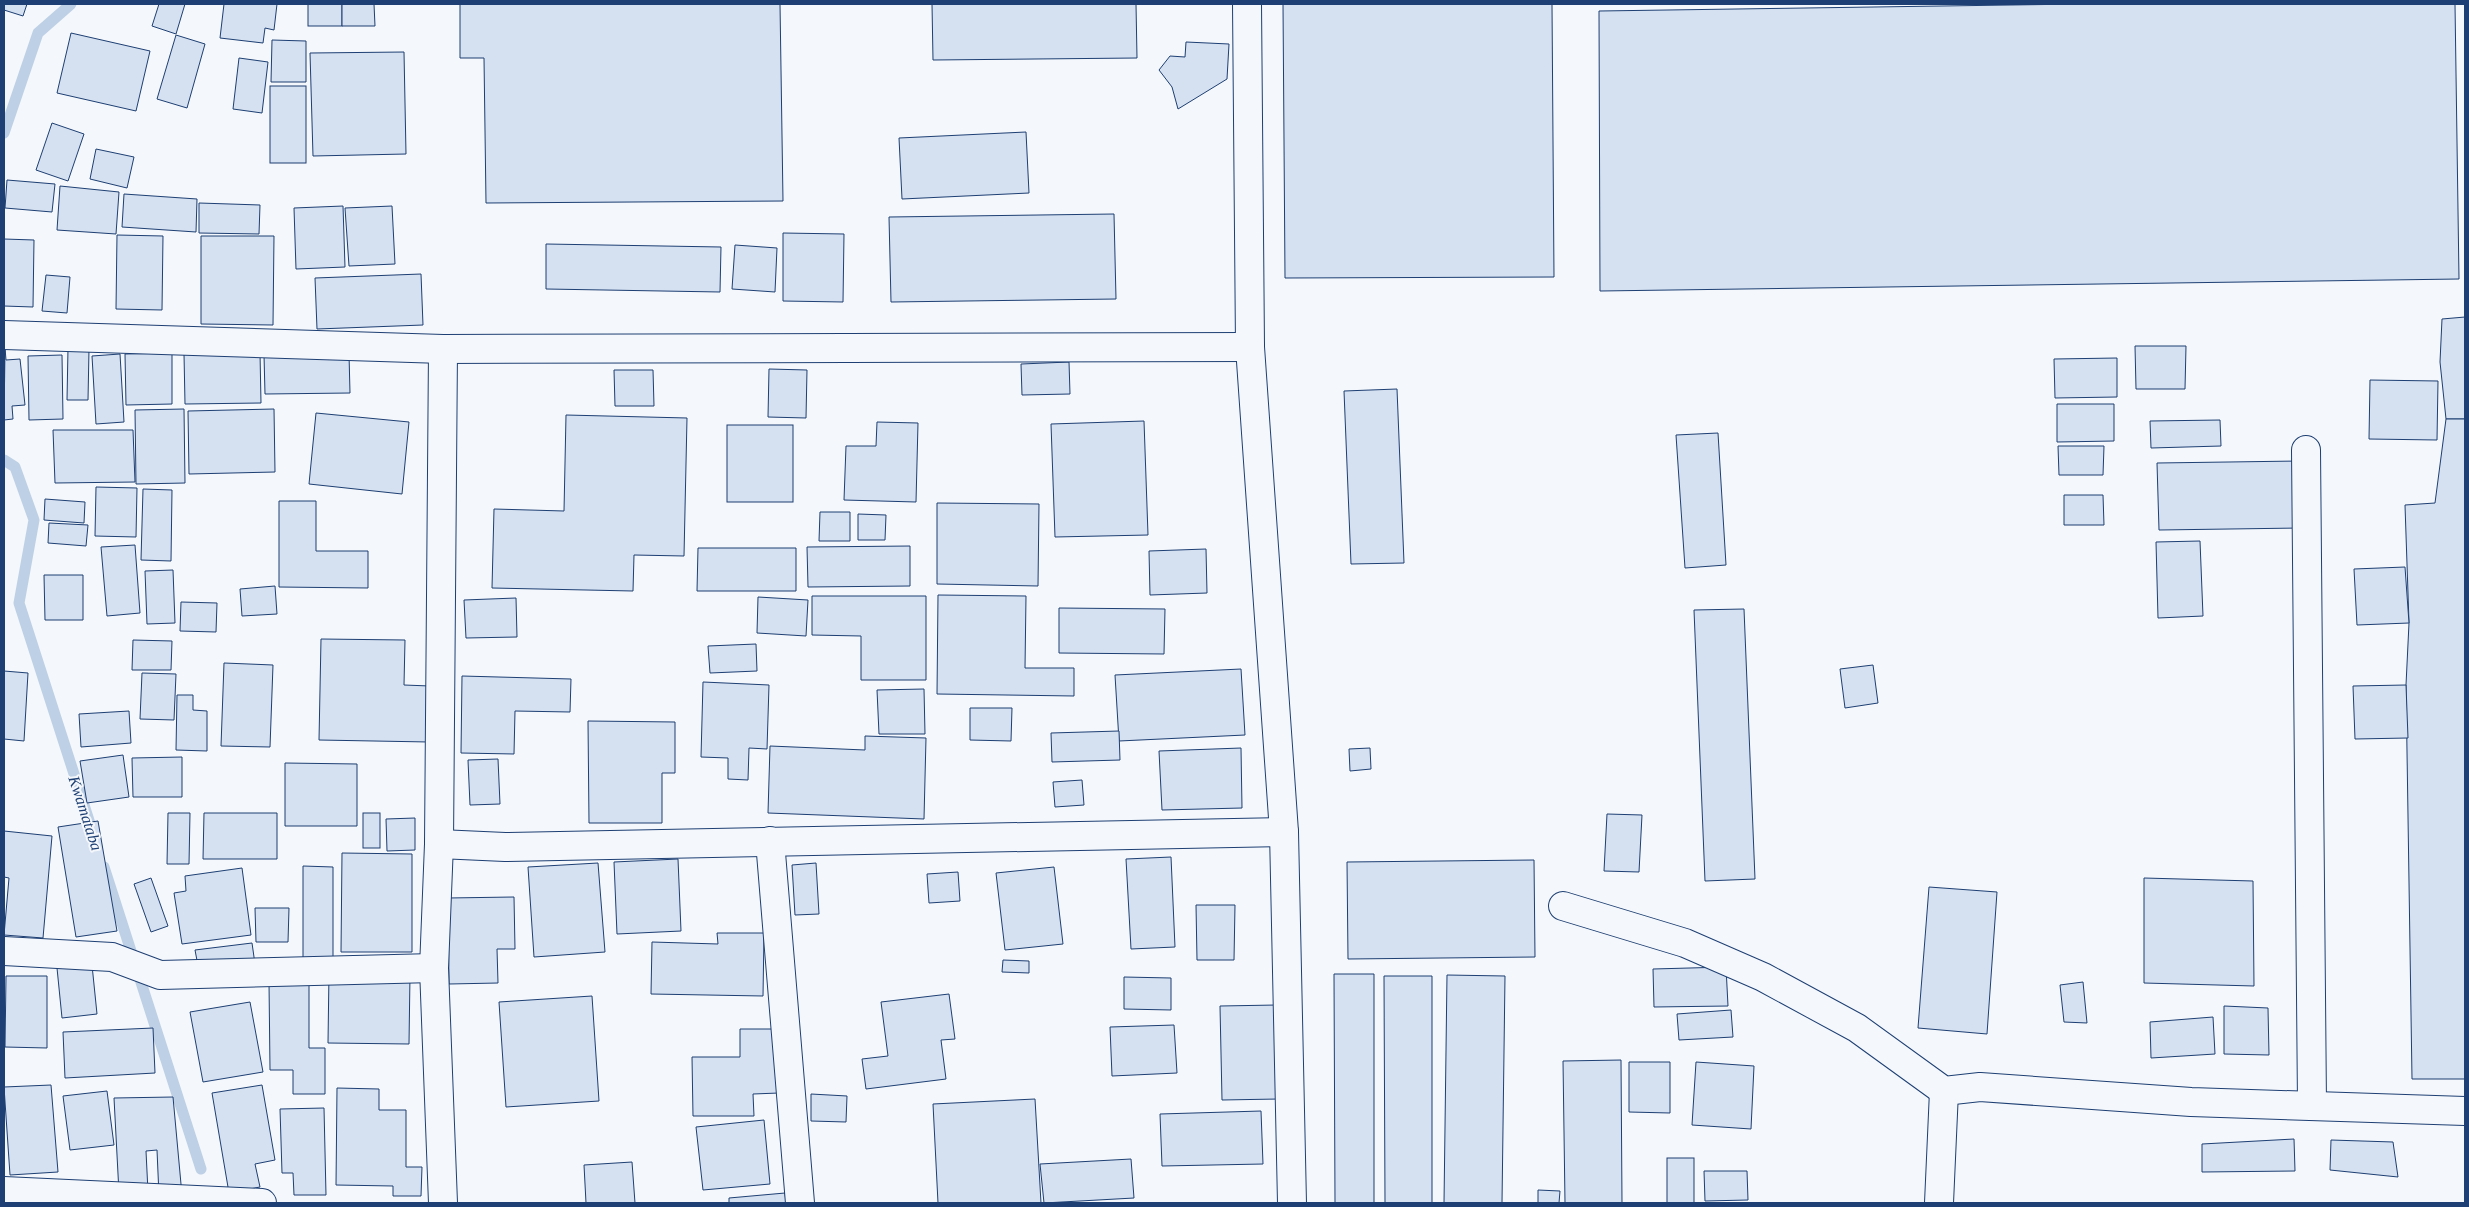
<svg xmlns="http://www.w3.org/2000/svg" width="2469" height="1207" viewBox="0 0 2469 1207" font-family="'Times New Roman',serif">
<rect width="100%" height="100%" fill="#f4f7fb"/>
<g fill="none" stroke-linecap="round" stroke-linejoin="round">
<g stroke="#bed0e5" stroke-width="11">
<path d="M 4,133 L 38,33 L 71,4"/>
<path d="M 4,460 L 15,467 L 34,520 L 19,603 L 94,836"/>
<path d="M 104,867 L 201,1169"/>
</g>
</g>
<g fill="#d5e0f0" stroke="#1d3f73">
<path d="M 4,4 L 27,4 L 23,16 L 4,10 Z"/>
<path d="M 159,4 L 185,4 L 176,34 L 152,26 Z"/>
<path d="M 224,4 L 277,4 L 274,30 L 265,28 L 263,43 L 220,38 Z"/>
<rect x="308" y="4" width="34" height="22"/>
<path d="M 342,4 L 374,4 L 375,26 L 342,26 Z"/>
<path d="M 460,4 L 780,4 L 783,201 L 486,203 L 484,58 L 460,58 Z"/>
<path d="M 932,4 L 1136,4 L 1137,58 L 933,60 Z"/>
<path d="M 1283,4 L 1552,4 L 1554,277 L 1285,278 Z"/>
<path d="M 2080,4 L 2455,4 L 2459,279 L 1600,291 L 1599,11 Z"/>
<path d="M 71,33 L 150,51 L 136,111 L 57,93 Z"/>
<path d="M 176,35 L 205,44 L 187,108 L 157,99 Z"/>
<path d="M 272,40 L 306,41 L 306,82 L 271,82 Z"/>
<path d="M 1186,42 L 1229,44 L 1227,79 L 1178,109 L 1172,87 L 1159,70 L 1170,56 L 1185,57 Z"/>
<path d="M 404,52 L 406,154 L 313,156 L 310,53 Z"/>
<path d="M 239,58 L 268,62 L 262,113 L 233,109 Z"/>
<rect x="270" y="86" width="36" height="77"/>
<path d="M 52,123 L 84,134 L 68,181 L 36,170 Z"/>
<path d="M 1026,132 L 1029,193 L 902,199 L 899,138 Z"/>
<path d="M 96,149 L 134,157 L 127,188 L 90,179 Z"/>
<path d="M 7,180 L 55,184 L 52,212 L 5,208 Z"/>
<path d="M 60,186 L 119,192 L 116,234 L 57,230 Z"/>
<path d="M 124,194 L 197,199 L 196,232 L 122,227 Z"/>
<path d="M 199,203 L 260,205 L 259,234 L 199,233 Z"/>
<path d="M 343,206 L 345,267 L 296,269 L 294,208 Z"/>
<path d="M 392,206 L 395,264 L 349,266 L 345,208 Z"/>
<path d="M 1114,214 L 1116,299 L 891,302 L 889,217 Z"/>
<path d="M 783,233 L 844,234 L 843,302 L 783,301 Z"/>
<path d="M 117,235 L 163,236 L 162,310 L 116,309 Z"/>
<path d="M 201,236 L 274,236 L 273,325 L 201,324 Z"/>
<path d="M 4,239 L 34,240 L 33,307 L 4,306 Z"/>
<path d="M 546,244 L 721,247 L 720,292 L 546,289 Z"/>
<path d="M 735,245 L 777,248 L 775,292 L 732,289 Z"/>
<path d="M 421,274 L 423,325 L 317,329 L 315,278 Z"/>
<path d="M 46,275 L 70,277 L 67,313 L 42,311 Z"/>
<path d="M 2465,317 L 2465,419 L 2446,419 L 2440,362 L 2442,319 Z"/>
<path d="M 2135,346 L 2186,346 L 2185,389 L 2136,389 Z"/>
<path d="M 5,348 L 6,360 L 20,359 L 25,405 L 12,406 L 13,419 L 4,420 Z"/>
<path d="M 68,348 L 89,349 L 88,400 L 67,400 Z"/>
<path d="M 172,353 L 172,404 L 126,405 L 125,354 Z"/>
<path d="M 260,353 L 261,403 L 185,404 L 184,354 Z"/>
<path d="M 120,354 L 124,422 L 96,424 L 92,356 Z"/>
<path d="M 349,354 L 350,393 L 265,394 L 264,355 Z"/>
<path d="M 62,355 L 63,419 L 29,420 L 28,356 Z"/>
<path d="M 2117,358 L 2117,397 L 2055,398 L 2054,359 Z"/>
<path d="M 1069,362 L 1070,394 L 1022,395 L 1021,364 Z"/>
<path d="M 769,369 L 807,370 L 806,418 L 768,417 Z"/>
<path d="M 614,370 L 653,370 L 654,406 L 615,406 Z"/>
<path d="M 2370,380 L 2438,381 L 2437,440 L 2369,439 Z"/>
<path d="M 1397,389 L 1404,563 L 1351,564 L 1344,391 Z"/>
<path d="M 2057,404 L 2114,404 L 2114,441 L 2057,442 Z"/>
<path d="M 184,409 L 185,483 L 136,484 L 135,410 Z"/>
<path d="M 274,409 L 275,472 L 189,474 L 188,411 Z"/>
<path d="M 316,413 L 409,422 L 402,494 L 309,484 Z"/>
<path d="M 566,415 L 687,418 L 684,556 L 634,555 L 633,591 L 492,588 L 494,509 L 564,511 Z"/>
<path d="M 2446,419 L 2465,419 L 2465,1079 L 2412,1079 L 2406,685 L 2409,623 L 2405,505 L 2435,503 Z"/>
<path d="M 2220,420 L 2221,446 L 2151,448 L 2150,421 Z"/>
<path d="M 1144,421 L 1148,535 L 1055,537 L 1051,424 Z"/>
<path d="M 877,422 L 918,423 L 916,502 L 844,500 L 846,446 L 876,446 Z"/>
<rect x="727" y="425" width="66" height="77"/>
<path d="M 53,430 L 133,430 L 135,482 L 55,483 Z"/>
<path d="M 1718,433 L 1726,565 L 1685,568 L 1676,435 Z"/>
<path d="M 2058,446 L 2104,446 L 2103,475 L 2059,475 Z"/>
<path d="M 2300,461 L 2301,528 L 2159,530 L 2157,463 Z"/>
<path d="M 96,487 L 137,488 L 136,537 L 95,536 Z"/>
<path d="M 143,489 L 172,490 L 171,561 L 141,560 Z"/>
<path d="M 2064,495 L 2103,495 L 2104,525 L 2064,525 Z"/>
<path d="M 45,499 L 85,502 L 84,523 L 44,520 Z"/>
<path d="M 279,501 L 316,501 L 316,551 L 368,551 L 368,588 L 279,587 Z"/>
<path d="M 937,503 L 1039,504 L 1038,586 L 937,584 Z"/>
<path d="M 820,512 L 850,512 L 850,541 L 819,541 Z"/>
<path d="M 858,514 L 886,515 L 885,540 L 858,540 Z"/>
<path d="M 49,523 L 88,525 L 86,546 L 48,543 Z"/>
<path d="M 2200,541 L 2203,616 L 2158,618 L 2156,542 Z"/>
<path d="M 135,545 L 140,613 L 107,616 L 101,547 Z"/>
<path d="M 910,546 L 910,586 L 808,587 L 807,547 Z"/>
<path d="M 698,548 L 796,548 L 796,591 L 697,591 Z"/>
<path d="M 1206,549 L 1207,593 L 1150,595 L 1149,551 Z"/>
<path d="M 2405,567 L 2409,623 L 2357,625 L 2354,569 Z"/>
<path d="M 173,570 L 175,623 L 147,624 L 145,571 Z"/>
<path d="M 44,575 L 83,575 L 83,620 L 45,620 Z"/>
<path d="M 275,586 L 277,614 L 242,616 L 240,589 Z"/>
<path d="M 938,595 L 1026,596 L 1025,668 L 1074,668 L 1074,696 L 937,694 Z"/>
<path d="M 812,596 L 926,596 L 926,680 L 861,680 L 861,636 L 812,635 Z"/>
<path d="M 758,597 L 808,600 L 806,636 L 757,633 Z"/>
<path d="M 516,598 L 517,637 L 466,638 L 464,600 Z"/>
<path d="M 181,602 L 217,603 L 216,632 L 180,631 Z"/>
<path d="M 1059,608 L 1165,609 L 1164,654 L 1059,653 Z"/>
<path d="M 1744,609 L 1755,879 L 1705,881 L 1694,610 Z"/>
<path d="M 321,639 L 405,640 L 404,685 L 430,686 L 429,742 L 319,740 Z"/>
<path d="M 133,640 L 172,641 L 171,670 L 132,670 Z"/>
<path d="M 756,644 L 757,671 L 710,673 L 708,646 Z"/>
<path d="M 224,663 L 273,665 L 270,747 L 221,746 Z"/>
<path d="M 1873,665 L 1878,703 L 1845,708 L 1840,669 Z"/>
<path d="M 1241,669 L 1245,735 L 1119,741 L 1115,675 Z"/>
<path d="M 4,671 L 28,673 L 24,741 L 4,739 Z"/>
<path d="M 142,673 L 176,674 L 174,720 L 140,719 Z"/>
<path d="M 462,676 L 571,679 L 570,712 L 515,711 L 514,754 L 461,753 Z"/>
<path d="M 703,682 L 769,685 L 767,749 L 749,748 L 748,780 L 728,779 L 728,758 L 701,757 Z"/>
<path d="M 2406,685 L 2408,738 L 2355,739 L 2353,686 Z"/>
<path d="M 924,689 L 925,734 L 879,734 L 877,690 Z"/>
<path d="M 177,695 L 193,695 L 193,710 L 207,711 L 207,751 L 176,750 Z"/>
<path d="M 970,708 L 1012,708 L 1011,741 L 970,740 Z"/>
<path d="M 129,711 L 131,743 L 81,747 L 79,714 Z"/>
<path d="M 588,721 L 675,722 L 675,773 L 662,773 L 662,823 L 589,823 Z"/>
<path d="M 1119,731 L 1120,760 L 1052,762 L 1051,733 Z"/>
<path d="M 865,736 L 926,738 L 924,819 L 768,813 L 770,746 L 865,750 Z"/>
<path d="M 1241,748 L 1242,808 L 1162,810 L 1159,751 Z"/>
<path d="M 1370,748 L 1371,769 L 1350,771 L 1349,749 Z"/>
<path d="M 123,755 L 129,797 L 87,803 L 80,761 Z"/>
<path d="M 182,757 L 182,797 L 133,797 L 132,758 Z"/>
<path d="M 498,759 L 500,804 L 470,805 L 468,760 Z"/>
<path d="M 285,763 L 357,764 L 357,826 L 285,826 Z"/>
<path d="M 1082,780 L 1084,805 L 1055,807 L 1053,782 Z"/>
<path d="M 168,813 L 190,813 L 189,864 L 167,864 Z"/>
<path d="M 204,813 L 277,813 L 277,859 L 203,859 Z"/>
<rect x="363" y="813" width="17" height="35"/>
<path d="M 1607,814 L 1642,815 L 1639,872 L 1604,871 Z"/>
<path d="M 415,818 L 415,850 L 387,851 L 386,819 Z"/>
<path d="M 98,821 L 117,931 L 76,937 L 58,827 Z"/>
<path d="M 4,831 L 52,836 L 43,938 L 4,935 L 9,878 L 4,877 Z"/>
<path d="M 342,853 L 412,854 L 412,952 L 341,952 Z"/>
<path d="M 1171,857 L 1175,947 L 1131,949 L 1126,859 Z"/>
<path d="M 678,859 L 681,931 L 617,934 L 614,862 Z"/>
<path d="M 1534,860 L 1535,957 L 1348,959 L 1347,862 Z"/>
<path d="M 598,863 L 605,952 L 534,957 L 528,867 Z"/>
<path d="M 816,863 L 819,914 L 795,915 L 792,865 Z"/>
<path d="M 303,866 L 333,867 L 333,964 L 303,964 Z"/>
<path d="M 1054,867 L 1063,944 L 1005,950 L 996,873 Z"/>
<path d="M 242,868 L 251,935 L 182,944 L 174,893 L 186,891 L 185,876 Z"/>
<path d="M 958,872 L 960,901 L 929,903 L 927,874 Z"/>
<path d="M 151,878 L 168,926 L 151,932 L 134,884 Z"/>
<path d="M 2144,878 L 2253,881 L 2254,986 L 2144,983 Z"/>
<path d="M 1929,887 L 1997,892 L 1987,1034 L 1918,1028 Z"/>
<path d="M 514,897 L 515,949 L 497,949 L 498,983 L 449,984 L 448,898 Z"/>
<path d="M 1196,905 L 1235,905 L 1234,960 L 1197,960 Z"/>
<path d="M 255,908 L 289,908 L 288,942 L 256,942 Z"/>
<path d="M 717,933 L 764,933 L 763,996 L 651,994 L 652,942 L 718,944 Z"/>
<path d="M 252,943 L 255,964 L 199,971 L 195,950 Z"/>
<path d="M 1003,960 L 1029,961 L 1029,973 L 1002,972 Z"/>
<path d="M 92,965 L 97,1014 L 62,1018 L 57,968 Z"/>
<path d="M 1726,967 L 1728,1006 L 1654,1007 L 1653,969 Z"/>
<path d="M 329,973 L 410,975 L 409,1044 L 328,1043 Z"/>
<path d="M 1334,974 L 1374,974 L 1374,1203 L 1335,1203 Z"/>
<path d="M 1447,975 L 1505,976 L 1502,1203 L 1444,1203 Z"/>
<path d="M 6,976 L 47,976 L 47,1048 L 5,1047 Z"/>
<path d="M 1384,976 L 1432,976 L 1432,1203 L 1385,1203 Z"/>
<path d="M 1124,977 L 1171,978 L 1171,1010 L 1124,1009 Z"/>
<path d="M 269,982 L 309,982 L 309,1048 L 325,1048 L 325,1094 L 293,1094 L 293,1070 L 270,1070 Z"/>
<path d="M 2083,982 L 2087,1023 L 2064,1022 L 2060,985 Z"/>
<path d="M 949,994 L 955,1039 L 941,1040 L 946,1079 L 866,1089 L 862,1059 L 888,1056 L 881,1002 Z"/>
<path d="M 592,996 L 599,1101 L 506,1107 L 499,1002 Z"/>
<path d="M 250,1002 L 263,1072 L 203,1082 L 190,1012 Z"/>
<path d="M 1277,1005 L 1279,1099 L 1222,1100 L 1220,1006 Z"/>
<path d="M 2224,1006 L 2268,1008 L 2269,1055 L 2224,1054 Z"/>
<path d="M 1731,1010 L 1733,1037 L 1679,1040 L 1677,1014 Z"/>
<path d="M 2213,1017 L 2215,1054 L 2151,1058 L 2150,1022 Z"/>
<path d="M 1174,1025 L 1177,1073 L 1112,1076 L 1110,1027 Z"/>
<path d="M 153,1028 L 155,1073 L 65,1078 L 63,1032 Z"/>
<path d="M 740,1029 L 778,1029 L 779,1093 L 753,1094 L 754,1116 L 693,1116 L 692,1057 L 740,1057 Z"/>
<path d="M 1621,1060 L 1622,1203 L 1565,1203 L 1563,1061 Z"/>
<path d="M 1629,1062 L 1670,1062 L 1670,1113 L 1629,1112 Z"/>
<path d="M 1696,1062 L 1754,1066 L 1751,1129 L 1692,1125 Z"/>
<path d="M 51,1085 L 58,1172 L 10,1175 L 4,1087 Z"/>
<path d="M 262,1085 L 275,1160 L 255,1164 L 260,1187 L 229,1193 L 212,1093 Z"/>
<path d="M 337,1088 L 379,1089 L 379,1110 L 406,1110 L 406,1167 L 422,1167 L 421,1196 L 393,1196 L 393,1186 L 336,1185 Z"/>
<path d="M 107,1091 L 114,1145 L 70,1150 L 63,1096 Z"/>
<path d="M 811,1094 L 847,1096 L 846,1122 L 811,1121 Z"/>
<path d="M 173,1097 L 182,1195 L 159,1196 L 157,1150 L 146,1151 L 148,1192 L 119,1193 L 114,1098 Z"/>
<path d="M 1035,1099 L 1041,1203 L 938,1203 L 933,1104 Z"/>
<path d="M 324,1108 L 326,1195 L 294,1195 L 293,1173 L 282,1173 L 280,1109 Z"/>
<path d="M 1261,1111 L 1263,1164 L 1162,1166 L 1160,1114 Z"/>
<path d="M 764,1120 L 770,1184 L 703,1190 L 696,1127 Z"/>
<path d="M 2294,1139 L 2295,1171 L 2202,1172 L 2202,1144 Z"/>
<path d="M 2331,1140 L 2393,1142 L 2398,1177 L 2330,1170 Z"/>
<rect x="1667" y="1158" width="27" height="45"/>
<path d="M 1131,1159 L 1134,1198 L 1044,1203 L 1040,1164 Z"/>
<path d="M 632,1162 L 635,1203 L 586,1203 L 584,1165 Z"/>
<path d="M 1704,1171 L 1747,1171 L 1748,1200 L 1705,1201 Z"/>
<path d="M 1538,1190 L 1560,1191 L 1559,1203 L 1538,1203 Z"/>
<path d="M 785,1193 L 786,1203 L 729,1203 L 729,1198 Z"/>
</g>
<g fill="none" stroke-linecap="round" stroke-linejoin="round">
<defs>
<g id="minor">
<path d="M 1247,4 L 1250,347 L 1284,832 L 1292,1203"/>
<path d="M 4,335 L 443,349 L 1250,347"/>
<path d="M 443,349 L 439,844 L 434,968 L 443,1203"/>
<path d="M 2306,450 L 2312,1105"/>
<path d="M 770,841 L 800,1203"/>
<path d="M 439,844 L 505,847 L 1284,832"/>
<path d="M 1563,906 L 1685,943 L 1763,977 L 1857,1028 L 1944,1091 L 1980,1087 L 2191,1102 L 2465,1111"/>
<path d="M 4,951 L 112,957 L 160,975 L 434,968"/>
<path d="M 4,1191 L 262,1203"/>
<path d="M 1939,1203 L 1944,1091"/>
</g>
</defs>
<use href="#minor" stroke="#1d3f73" stroke-width="30"/>
<use href="#minor" stroke="#f4f7fb" stroke-width="28"/>
</g>
<g text-anchor="middle" stroke-width="4" stroke-linejoin="round" paint-order="stroke">
<g font-size="16" font-style="italic" fill="#1d3f73" stroke="#f4f7fb">
<text transform="translate(86 813) rotate(72)" y="6">Kwamataba</text>
</g>
</g>
<rect width="2469" height="1207" fill="none" stroke="#1d3f73" stroke-width="10"/>
</svg>
